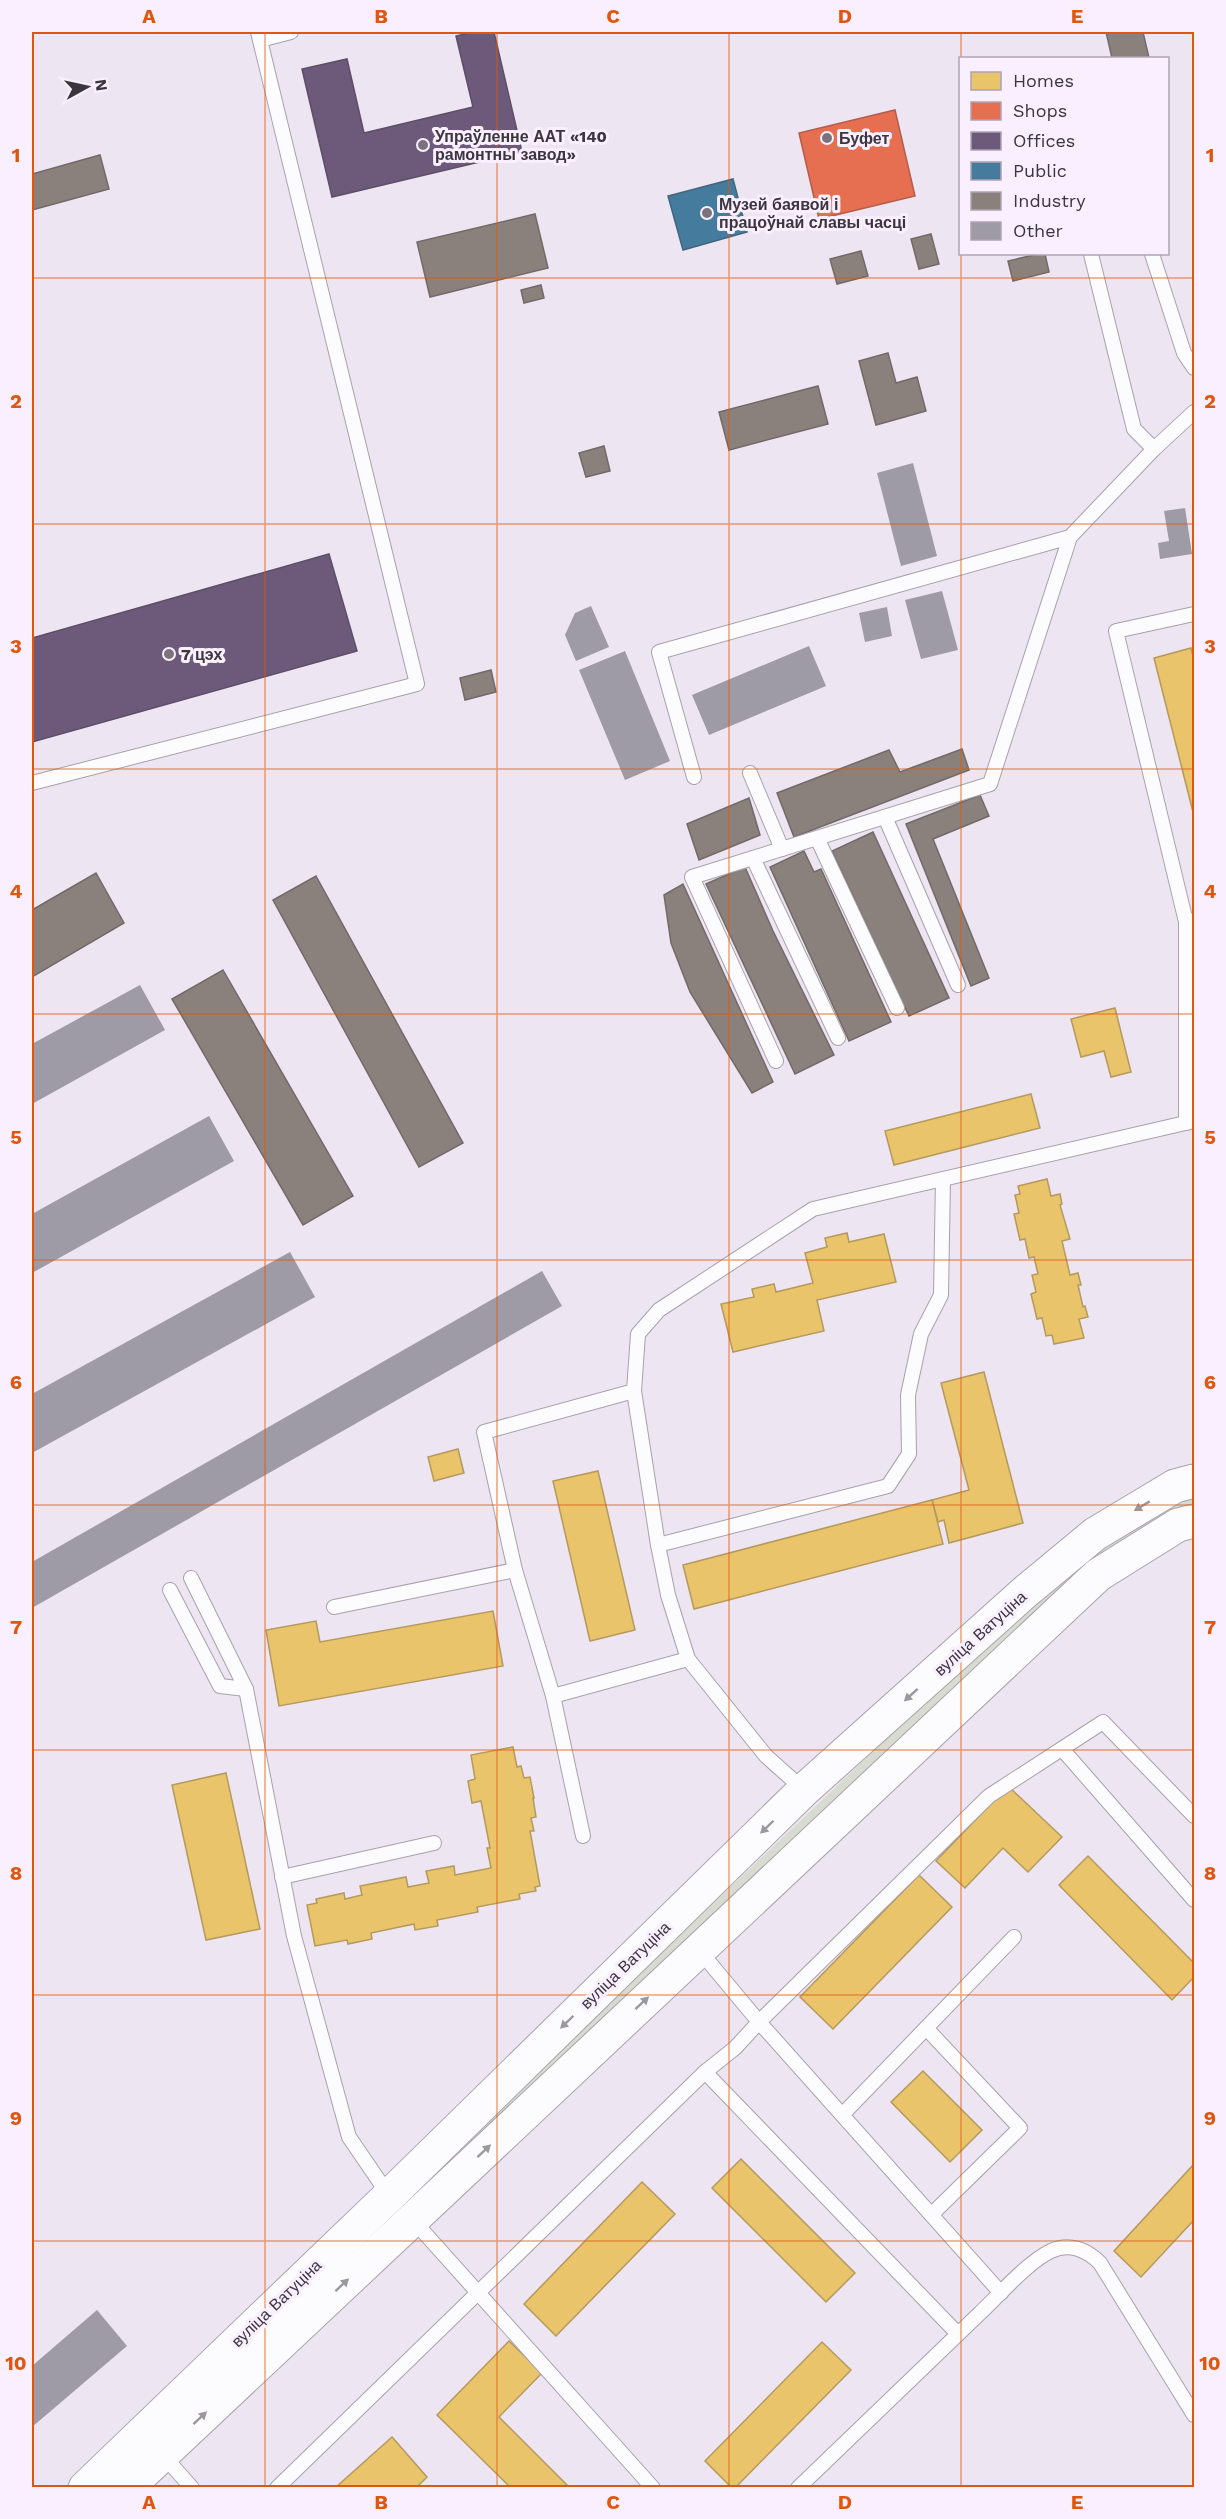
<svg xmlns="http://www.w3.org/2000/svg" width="1226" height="2519" viewBox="0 0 1226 2519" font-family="'Work Sans',sans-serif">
<rect width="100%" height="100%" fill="#eee5f2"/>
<path fill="#d8dbcf" d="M 1194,1497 L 1194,1509 L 112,2487 L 98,2488 L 1040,1593 L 1166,1505 Z"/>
<g fill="#e9c46a" stroke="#b5995d" stroke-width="1.5">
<path d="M 1191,648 L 1194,660 L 1194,816 L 1154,658 Z"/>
<path d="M 1115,1008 L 1131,1072 L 1111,1077 L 1104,1051 L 1081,1057 L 1071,1019 Z"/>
<path d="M 1031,1094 L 1040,1128 L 894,1165 L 885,1131 Z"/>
<path d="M 1047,1179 L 1051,1196 L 1060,1194 L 1062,1204 L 1060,1205 L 1070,1239 L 1062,1241 L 1070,1275 L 1078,1273 L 1081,1285 L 1078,1285 L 1083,1307 L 1085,1306 L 1088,1317 L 1079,1319 L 1084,1338 L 1054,1344 L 1052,1335 L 1046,1336 L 1042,1318 L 1037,1319 L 1031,1294 L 1036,1292 L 1032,1275 L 1038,1274 L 1034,1257 L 1029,1258 L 1025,1239 L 1020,1240 L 1014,1214 L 1019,1213 L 1015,1195 L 1020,1194 L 1018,1186 Z"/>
<path d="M 847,1233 L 849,1242 L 884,1234 L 896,1282 L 817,1300 L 824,1331 L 733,1352 L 721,1304 L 754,1297 L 752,1289 L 774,1284 L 776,1292 L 813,1283 L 805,1253 L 827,1247 L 825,1238 Z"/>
<path d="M 984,1372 L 1023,1523 L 949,1543 L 944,1520 L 938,1522 L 932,1500 L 969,1490 L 941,1383 Z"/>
<path d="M 458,1449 L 464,1473 L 434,1481 L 428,1457 Z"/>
<path d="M 598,1471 L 635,1630 L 590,1641 L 553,1481 Z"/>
<path d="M 932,1500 L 943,1544 L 694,1609 L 683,1565 Z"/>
<path d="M 493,1611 L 503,1666 L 279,1706 L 266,1630 L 316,1621 L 320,1642 Z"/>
<path d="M 513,1747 L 517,1767 L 521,1766 L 524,1778 L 530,1777 L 534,1798 L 533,1798 L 536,1817 L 531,1818 L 534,1831 L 530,1831 L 540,1886 L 535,1887 L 536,1891 L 519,1894 L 520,1899 L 477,1907 L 478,1912 L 437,1920 L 438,1926 L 415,1930 L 414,1924 L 371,1933 L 372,1939 L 348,1944 L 347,1940 L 315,1946 L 307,1905 L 317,1903 L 316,1899 L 344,1893 L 345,1899 L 362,1895 L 360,1886 L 406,1877 L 408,1887 L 429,1883 L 426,1871 L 454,1866 L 455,1875 L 491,1868 L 487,1848 L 490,1848 L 481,1801 L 472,1803 L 468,1781 L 475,1779 L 471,1755 Z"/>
<path d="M 226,1773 L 260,1929 L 206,1940 L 172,1785 Z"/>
<path d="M 1008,1786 L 1062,1837 L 1028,1872 L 1003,1848 L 965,1888 L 936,1861 Z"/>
<path d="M 1088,1856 L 1194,1963 L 1194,1977 L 1172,2000 L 1059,1885 Z"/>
<path d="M 919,1875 L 952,1907 L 833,2029 L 800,1997 Z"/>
<path d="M 923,2071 L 982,2130 L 950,2162 L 891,2102 Z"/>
<path d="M 741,2159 L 855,2273 L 826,2302 L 712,2188 Z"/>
<path d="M 1194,2164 L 1194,2220 L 1141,2277 L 1114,2251 Z"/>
<path d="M 642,2182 L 675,2214 L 556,2336 L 524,2304 Z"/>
<path d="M 509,2341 L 542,2373 L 499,2417 L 570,2488 L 511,2488 L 437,2415 Z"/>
<path d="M 822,2342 L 851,2370 L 735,2488 L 732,2488 L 705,2461 Z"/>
<path d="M 392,2437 L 427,2477 L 416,2488 L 335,2488 Z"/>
</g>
<path fill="#e76f51" stroke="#b35e4b" stroke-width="1.5" d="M 895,110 L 915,196 L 819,219 L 799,133 Z"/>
<g fill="#6d597a" stroke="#5e4e68" stroke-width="1.5">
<path d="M 473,32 L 494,32 L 522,152 L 332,197 L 302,69 L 347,59 L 364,133 L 473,107 L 456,36 Z"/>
<path d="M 329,554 L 357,651 L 32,742 L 32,638 Z"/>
</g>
<path fill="#457b9d" stroke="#426680" stroke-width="1.5" d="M 733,179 L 747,232 L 683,250 L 668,196 Z"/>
<g fill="#8a817c" stroke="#726a69" stroke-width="1.5">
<path d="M 1106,32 L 1143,32 L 1149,58 L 1112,58 Z"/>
<path d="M 100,155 L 109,189 L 32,210 L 32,174 Z"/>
<path d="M 535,214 L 548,268 L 430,297 L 417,242 Z"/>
<path d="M 931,234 L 939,264 L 919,269 L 911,239 Z"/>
<path d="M 861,251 L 868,276 L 837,284 L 830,259 Z"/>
<path d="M 1038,254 L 1045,254 L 1049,272 L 1013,281 L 1008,261 Z"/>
<path d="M 541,285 L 544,298 L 524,303 L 521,290 Z"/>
<path d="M 888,353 L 896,383 L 917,377 L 926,411 L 876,425 L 859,361 Z"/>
<path d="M 818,386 L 828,424 L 729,450 L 719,412 Z"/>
<path d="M 604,446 L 610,471 L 586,477 L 579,453 Z"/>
<path d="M 491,670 L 496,692 L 465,700 L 460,678 Z"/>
<path d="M 962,749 L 969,770 L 794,837 L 777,793 L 889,750 L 900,772 Z"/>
<path d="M 980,795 L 989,816 L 933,839 L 989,978 L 971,986 L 906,824 Z"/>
<path d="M 749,798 L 760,835 L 699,860 L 687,824 Z"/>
<path d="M 873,832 L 949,998 L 909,1016 L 832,851 Z"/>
<path d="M 804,851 L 814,872 L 821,869 L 891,1022 L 849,1041 L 770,867 Z"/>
<path d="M 745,867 L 773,931 L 834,1055 L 795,1074 L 706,884 Z"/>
<path d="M 96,873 L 124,923 L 32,977 L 32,910 Z"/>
<path d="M 316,876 L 463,1143 L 419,1167 L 273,900 Z"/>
<path d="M 683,884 L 773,1082 L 752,1093 L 690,992 L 671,943 L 664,895 Z"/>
<path d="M 223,970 L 353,1196 L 303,1225 L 172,999 Z"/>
</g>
<g fill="#9e9aa6">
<path d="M 913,463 L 937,556 L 901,566 L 877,473 Z"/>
<path d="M 1185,508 L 1192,554 L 1160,559 L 1158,543 L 1169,541 L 1164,511 Z"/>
<path d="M 942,591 L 958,650 L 921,659 L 905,600 Z"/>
<path d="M 591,606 L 609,647 L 576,661 L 565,635 L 575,613 Z"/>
<path d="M 887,607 L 892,636 L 865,642 L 859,613 Z"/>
<path d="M 809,646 L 826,686 L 709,735 L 692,695 Z"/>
<path d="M 625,651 L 670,761 L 625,780 L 579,670 Z"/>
<path d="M 140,985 L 165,1030 L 32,1104 L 32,1044 Z"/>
<path d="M 209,1116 L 234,1161 L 32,1273 L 32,1214 Z"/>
<path d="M 290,1252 L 315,1297 L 32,1453 L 32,1394 Z"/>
<path d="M 542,1271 L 562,1306 L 32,1608 L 32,1562 Z"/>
<path d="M 97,2310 L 127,2346 L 32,2427 L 32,2366 Z"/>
</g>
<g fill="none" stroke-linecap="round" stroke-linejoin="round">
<defs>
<g id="service">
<path d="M 260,40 L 291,32"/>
<path d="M 1091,254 L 1134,429 L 1154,449"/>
<path d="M 1152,254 L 1184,353 L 1194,368"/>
<path d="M 750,773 L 782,849"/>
<path d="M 694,777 L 659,652 L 1070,537"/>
<path d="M 32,783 L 417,684 L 258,32"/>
<path d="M 885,817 L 958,985"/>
<path d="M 817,838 L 897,1008"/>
<path d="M 753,858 L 838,1038"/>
<path d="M 1186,922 L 1116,631 L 1194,614"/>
<path d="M 776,1061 L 692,877 L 990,784 L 1070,537 L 1154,449 L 1194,412"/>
<path d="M 1186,1123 L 1186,922 L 1194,920"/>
<path d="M 634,1391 L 658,1545 L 668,1595 L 688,1659 L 766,1756 L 804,1790"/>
<path d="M 658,1545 L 888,1486 L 909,1454 L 908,1395 L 921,1334 L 941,1295 L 943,1179"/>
<path d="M 191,1578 L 246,1689 L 294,1936 L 349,2137 L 390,2197"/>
<path d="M 170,1590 L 220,1686 L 246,1689"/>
<path d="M 334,1607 L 515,1570"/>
<path d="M 553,1696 L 688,1659"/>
<path d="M 1062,1749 L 1194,1900"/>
<path d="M 583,1836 L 553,1696 L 515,1570 L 484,1432 L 634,1391 L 638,1334 L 659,1310 L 813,1209 L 1194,1121"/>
<path d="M 282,1877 L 434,1843"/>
<path d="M 699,1950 L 759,2022 L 989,1796 L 1103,1722 L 1194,1816"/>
<path d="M 926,2028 L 1020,2128 L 932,2214"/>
<path d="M 705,2072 L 958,2334"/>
<path d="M 843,2114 L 1014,1937"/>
<path d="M 412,2219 L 653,2488"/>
<path d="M 162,2454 L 192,2488"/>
<path d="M 277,2488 L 705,2072 L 735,2048 L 759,2022 L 1001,2293"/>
<path d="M 798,2488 C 859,2430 919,2372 979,2314 C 998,2296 1029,2261 1051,2251 C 1069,2242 1087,2250 1100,2263 L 1194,2415"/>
</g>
<g id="tertiary">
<path d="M 85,2488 L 389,2196 L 804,1790 L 1025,1592 L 1095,1534 L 1175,1486 L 1194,1481"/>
<path d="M 127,2488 L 1098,1575 L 1178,1525 L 1194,1521"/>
</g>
</defs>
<use href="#service" stroke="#a8a1ab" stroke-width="16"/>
<use href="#tertiary" stroke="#a8a1ab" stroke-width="35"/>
<use href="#service" stroke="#fcfbfd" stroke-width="14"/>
<use href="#tertiary" stroke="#fcfbfd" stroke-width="33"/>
</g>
<defs><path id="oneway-solid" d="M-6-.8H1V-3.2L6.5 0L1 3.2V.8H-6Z" transform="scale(1.5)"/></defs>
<g fill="#9c989e">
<use href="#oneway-solid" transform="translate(1142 1506) rotate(149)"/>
<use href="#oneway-solid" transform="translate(911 1695) rotate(138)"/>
<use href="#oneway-solid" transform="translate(767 1827) rotate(136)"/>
<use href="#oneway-solid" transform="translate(642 2003) rotate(-43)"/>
<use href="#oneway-solid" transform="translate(567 2022) rotate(136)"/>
<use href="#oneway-solid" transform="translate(484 2151) rotate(-43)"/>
<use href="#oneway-solid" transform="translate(342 2285) rotate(-43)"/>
<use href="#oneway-solid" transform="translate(200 2418) rotate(-43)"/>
</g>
<path fill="none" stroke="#df570e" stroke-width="1.5" stroke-opacity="0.55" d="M 265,32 L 265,2488M 497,32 L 497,2488M 729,32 L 729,2488M 961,32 L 961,58M 961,254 L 961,2488M 32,278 L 1194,278M 32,524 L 1194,524M 32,769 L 1194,769M 32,1014 L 1194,1014M 32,1260 L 1194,1260M 32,1505 L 1194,1505M 32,1750 L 1194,1750M 32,1995 L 1194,1995M 32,2241 L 1194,2241"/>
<g fill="#7a737d" stroke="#f9effe" stroke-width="2">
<circle cx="827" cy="138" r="6"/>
<circle cx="423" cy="145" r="6"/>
<circle cx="707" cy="213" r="6"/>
<circle cx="169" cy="654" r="6"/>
</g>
<g text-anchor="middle" stroke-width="6" stroke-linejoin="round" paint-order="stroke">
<g font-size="16" font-weight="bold" fill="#3b353e" stroke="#f9effe" text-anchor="start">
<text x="435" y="142">Упраўленне ААТ «140<tspan x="435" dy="18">рамонтны завод»</tspan></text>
<text x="839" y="144">Буфет</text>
<text x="719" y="210">Музей баявой і<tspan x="719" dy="18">працоўнай славы часці</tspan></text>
<text x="181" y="660">7 цэх</text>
</g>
<g font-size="16" fill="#3b353e" stroke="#f9effe">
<text transform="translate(980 1633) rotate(-42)" y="6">вуліца Ватуціна</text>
<text transform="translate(625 1965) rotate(-44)" y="6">вуліца Ватуціна</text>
<text transform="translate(276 2303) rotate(-44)" y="6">вуліца Ватуціна</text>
</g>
</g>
<rect width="1226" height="2519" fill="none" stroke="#f9effe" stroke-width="66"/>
<rect x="959" y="57" width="210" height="198" fill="#f9effe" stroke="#ada5b1" stroke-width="1.5"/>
<rect x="971" y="72" width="30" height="18" fill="#e9c46a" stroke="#ada5b1" stroke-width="1.5"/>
<text x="1013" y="87" font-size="18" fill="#3b353e">Homes</text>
<rect x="971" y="102" width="30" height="18" fill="#e76f51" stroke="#ada5b1" stroke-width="1.5"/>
<text x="1013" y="117" font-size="18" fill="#3b353e">Shops</text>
<rect x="971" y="132" width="30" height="18" fill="#6d597a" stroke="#ada5b1" stroke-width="1.5"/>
<text x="1013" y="147" font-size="18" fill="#3b353e">Offices</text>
<rect x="971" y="162" width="30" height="18" fill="#457b9d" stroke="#ada5b1" stroke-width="1.5"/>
<text x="1013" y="177" font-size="18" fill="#3b353e">Public</text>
<rect x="971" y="192" width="30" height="18" fill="#8a817c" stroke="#ada5b1" stroke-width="1.5"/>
<text x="1013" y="207" font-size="18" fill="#3b353e">Industry</text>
<rect x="971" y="222" width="30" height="18" fill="#9e9aa6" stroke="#ada5b1" stroke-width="1.5"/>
<text x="1013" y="237" font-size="18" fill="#3b353e">Other</text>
<g transform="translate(87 87) rotate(82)" stroke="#f9effe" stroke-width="4.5" paint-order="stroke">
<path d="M0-4.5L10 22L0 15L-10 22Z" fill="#3b353e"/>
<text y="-9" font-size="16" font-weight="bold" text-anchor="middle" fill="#3b353e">N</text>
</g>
<rect x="33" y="33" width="1160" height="2453" fill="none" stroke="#df570e" stroke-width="2"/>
<g font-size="20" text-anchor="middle" font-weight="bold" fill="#df570e">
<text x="149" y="23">A</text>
<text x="381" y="23">B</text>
<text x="613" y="23">C</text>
<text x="845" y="23">D</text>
<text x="1077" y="23">E</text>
<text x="16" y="162">1</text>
<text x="1210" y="162">1</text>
<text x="16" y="408">2</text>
<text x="1210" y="408">2</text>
<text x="16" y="653">3</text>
<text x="1210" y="653">3</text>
<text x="16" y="898">4</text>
<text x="1210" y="898">4</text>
<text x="16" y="1144">5</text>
<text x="1210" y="1144">5</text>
<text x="16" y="1389">6</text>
<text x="1210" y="1389">6</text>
<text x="16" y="1634">7</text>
<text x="1210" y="1634">7</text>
<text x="16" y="1880">8</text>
<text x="1210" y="1880">8</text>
<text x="16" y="2125">9</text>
<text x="1210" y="2125">9</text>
<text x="16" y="2370">10</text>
<text x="1210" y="2370">10</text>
<text x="149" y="2509">A</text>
<text x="381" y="2509">B</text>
<text x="613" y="2509">C</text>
<text x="845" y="2509">D</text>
<text x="1077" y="2509">E</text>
</g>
</svg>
